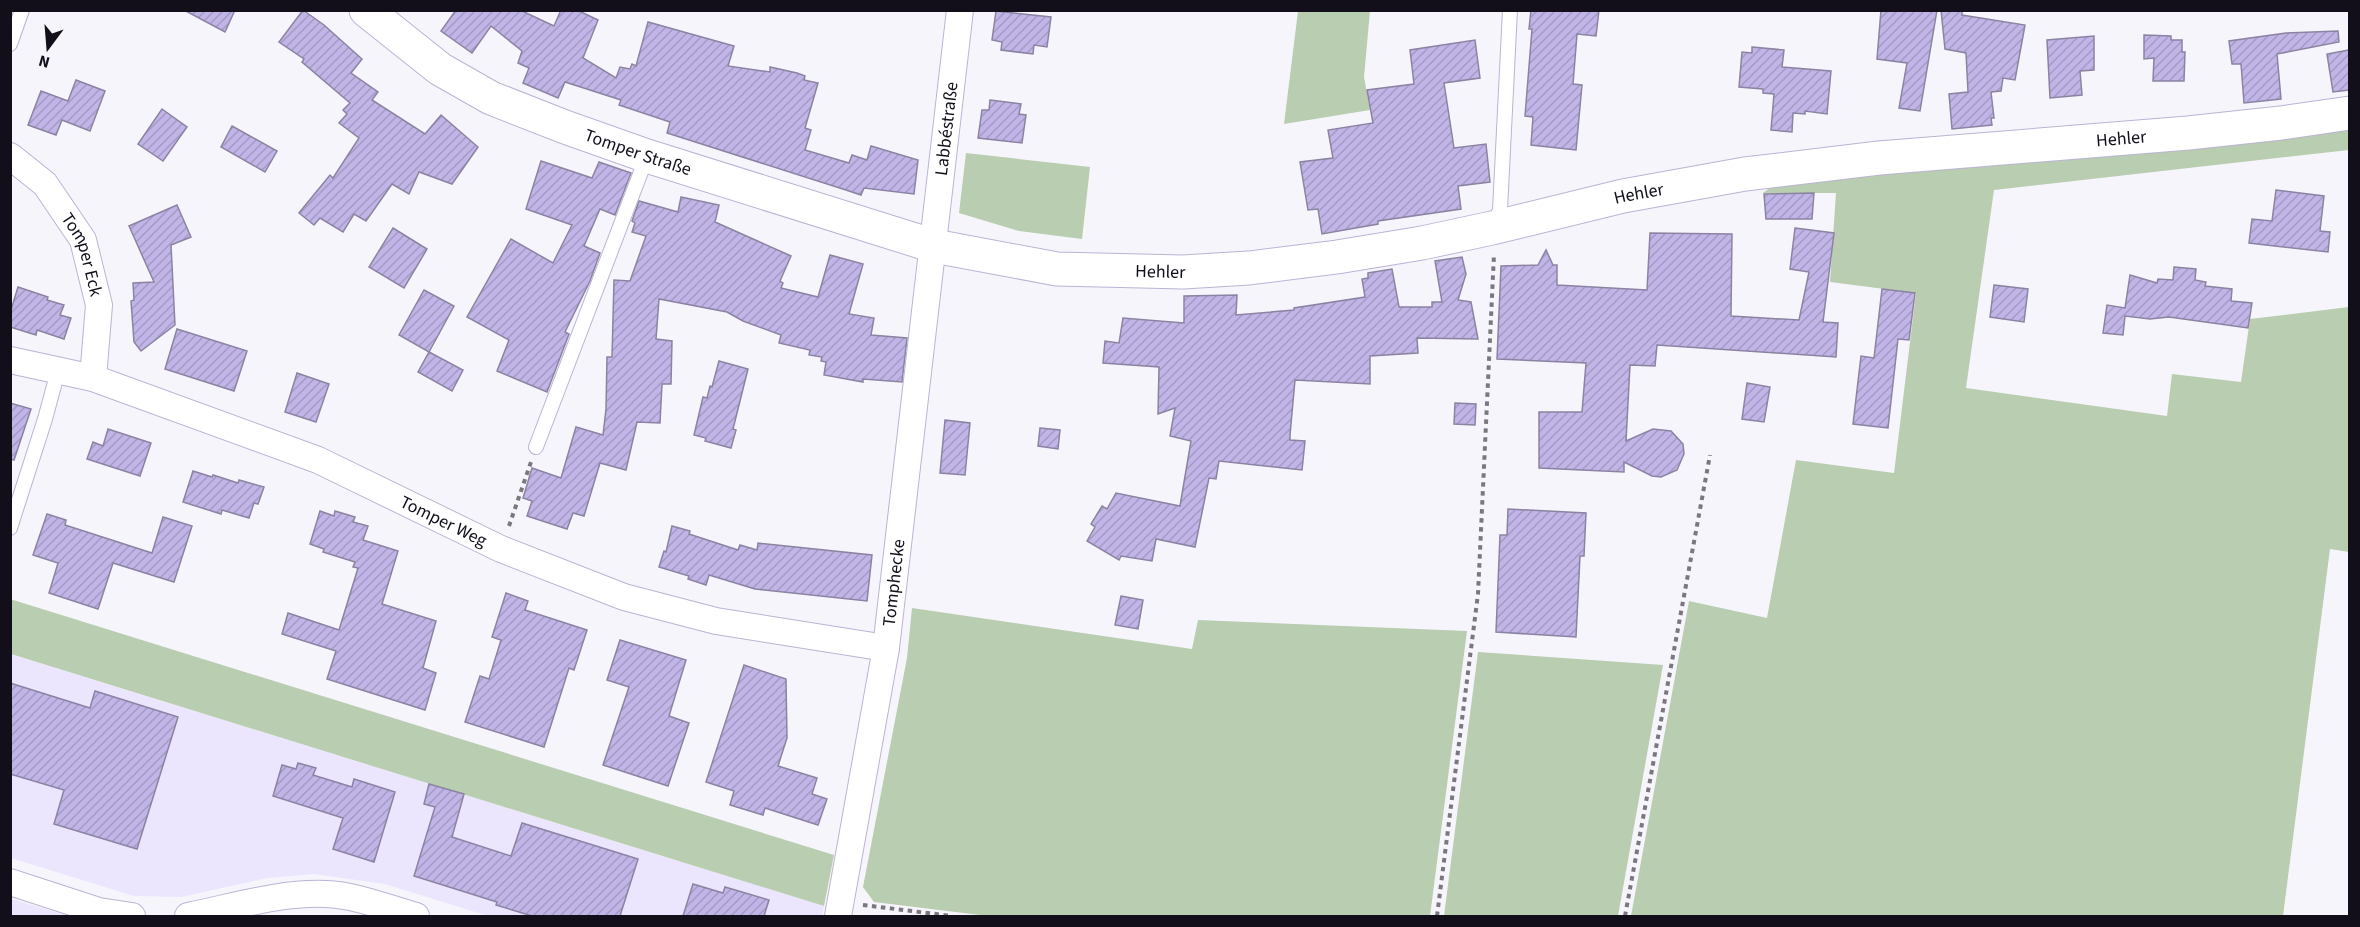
<svg xmlns="http://www.w3.org/2000/svg" width="2360" height="927" viewBox="0 0 2360 927" font-family="'Source Sans 3',sans-serif">
<defs>
<pattern id="building-hatch" width="6" height="6" patternUnits="userSpaceOnUse" patternTransform="scale(1.5)"><rect width="6" height="6" fill="#c1b4e6"/><path d="M-1 1l2-2M0 6l6-6M5 7l2-2" fill="none" stroke="#a59ac5"/></pattern>
</defs>
<rect width="100%" height="100%" fill="#f7f5fc"/>
<g fill="#ebe5fe">
<path d="M 10,654 L 824,906 L 822,916 L 488,916 L 385,884 L 314,874 L 267,878 L 181,897 L 134,896 L 11,858 Z"/>
<path d="M 10,899 L 11,899 L 69,916 L 11,916 Z"/>
</g>
<g fill="#b9cdb0">
<path d="M 1298,11 L 1370,11 L 1364,77 L 1370,110 L 1284,124 Z"/>
<path d="M 2349,122 L 2349,150 L 1994,190 L 1966,388 L 2167,416 L 2172,374 L 2241,382 L 2250,319 L 2349,307 L 2349,552 L 2330,549 L 2283,916 L 1631,916 L 1689,601 L 1767,618 L 1796,460 L 1894,473 L 1916,293 L 1830,282 L 1836,193 L 1763,193 L 1771,187 L 1848,171 Z"/>
<path d="M 966,153 L 1090,167 L 1082,239 L 1019,231 L 959,213 Z"/>
<path d="M 10,599 L 834,855 L 824,906 L 11,654 Z"/>
<path d="M 912,608 L 1192,649 L 1198,620 L 1467,631 L 1430,916 L 988,916 L 874,902 L 863,887 L 907,658 Z"/>
<path d="M 1478,652 L 1663,665 L 1618,916 L 1444,916 Z"/>
</g>
<g fill="url(#building-hatch)" stroke="#8b83a2" stroke-width="1.5">
<path d="M 184,10 L 235,10 L 225,32 Z"/>
<path d="M 303,10 L 324,25 L 362,59 L 351,73 L 378,92 L 372,100 L 425,134 L 441,115 L 478,147 L 452,184 L 419,172 L 409,194 L 392,184 L 366,221 L 354,214 L 343,232 L 320,218 L 314,225 L 299,213 L 330,175 L 333,178 L 359,138 L 339,123 L 347,114 L 343,110 L 350,103 L 302,62 L 304,59 L 279,42 Z"/>
<path d="M 456,10 L 520,10 L 554,26 L 561,10 L 577,10 L 598,20 L 583,58 L 616,78 L 620,67 L 630,69 L 632,64 L 636,66 L 648,22 L 734,46 L 728,66 L 770,72 L 770,67 L 797,73 L 805,76 L 804,80 L 818,83 L 805,128 L 811,130 L 805,150 L 849,163 L 852,155 L 867,160 L 871,146 L 918,160 L 914,194 L 864,188 L 861,195 L 846,190 L 667,133 L 670,122 L 619,105 L 621,100 L 565,82 L 558,98 L 523,83 L 529,68 L 518,63 L 522,51 L 491,26 L 472,53 L 441,31 Z"/>
<path d="M 1531,10 L 1599,10 L 1596,36 L 1577,34 L 1573,84 L 1582,85 L 1576,150 L 1531,145 L 1533,117 L 1525,116 L 1532,29 L 1529,29 Z"/>
<path d="M 1881,10 L 1937,10 L 1920,111 L 1899,108 L 1907,63 L 1877,59 Z"/>
<path d="M 1941,10 L 1962,10 L 1962,15 L 2025,25 L 2015,80 L 2003,78 L 2001,91 L 1991,92 L 1994,118 L 1991,118 L 1992,125 L 1952,129 L 1949,94 L 1968,92 L 1966,53 L 1945,49 Z"/>
<path d="M 996,11 L 1051,17 L 1047,47 L 1034,45 L 1033,54 L 1001,50 L 1002,42 L 992,40 Z"/>
<path d="M 2338,31 L 2339,42 L 2277,54 L 2281,99 L 2244,103 L 2241,64 L 2232,64 L 2229,41 L 2286,33 Z"/>
<path d="M 2144,35 L 2171,36 L 2171,40 L 2182,40 L 2182,52 L 2185,52 L 2184,81 L 2153,81 L 2154,58 L 2144,59 Z"/>
<path d="M 2094,36 L 2094,70 L 2080,71 L 2082,95 L 2050,98 L 2047,40 Z"/>
<path d="M 1475,40 L 1480,78 L 1444,83 L 1454,148 L 1486,144 L 1490,182 L 1458,186 L 1461,209 L 1378,221 L 1378,224 L 1322,234 L 1318,209 L 1308,210 L 1300,162 L 1333,158 L 1328,130 L 1373,123 L 1367,90 L 1414,84 L 1410,50 Z"/>
<path d="M 1752,47 L 1784,50 L 1782,67 L 1831,71 L 1827,114 L 1805,111 L 1805,114 L 1793,113 L 1792,132 L 1771,130 L 1774,94 L 1763,93 L 1763,89 L 1739,87 L 1742,52 L 1752,53 Z"/>
<path d="M 2349,50 L 2349,90 L 2333,92 L 2327,54 Z"/>
<path d="M 76,80 L 105,91 L 90,131 L 62,120 L 56,135 L 28,125 L 41,91 L 68,101 Z"/>
<path d="M 990,100 L 1021,104 L 1019,114 L 1026,115 L 1022,143 L 978,138 L 982,110 L 989,110 Z"/>
<path d="M 162,109 L 187,127 L 163,161 L 138,144 Z"/>
<path d="M 232,126 L 277,151 L 265,172 L 221,147 Z"/>
<path d="M 541,161 L 592,178 L 599,162 L 631,173 L 615,215 L 600,209 L 584,246 L 600,253 L 590,281 L 565,332 L 569,334 L 547,392 L 497,371 L 509,340 L 467,317 L 511,239 L 553,263 L 572,225 L 526,209 Z"/>
<path d="M 2276,190 L 2324,196 L 2320,231 L 2330,232 L 2328,252 L 2249,243 L 2252,219 L 2272,221 Z"/>
<path d="M 1814,193 L 1812,219 L 1766,219 L 1764,194 Z"/>
<path d="M 681,197 L 719,205 L 715,222 L 791,256 L 780,281 L 783,283 L 781,288 L 818,297 L 830,255 L 863,264 L 849,314 L 874,318 L 871,335 L 907,338 L 902,382 L 863,379 L 863,382 L 824,375 L 826,362 L 821,361 L 822,357 L 809,355 L 810,350 L 779,343 L 781,335 L 743,321 L 727,312 L 659,299 L 656,339 L 672,341 L 671,384 L 662,384 L 660,423 L 637,422 L 626,470 L 600,463 L 584,516 L 573,513 L 567,529 L 527,516 L 532,501 L 523,498 L 532,468 L 561,478 L 576,427 L 603,435 L 606,409 L 607,357 L 612,357 L 614,280 L 630,281 L 646,236 L 632,232 L 635,223 L 632,221 L 639,201 L 678,212 Z"/>
<path d="M 177,205 L 191,237 L 171,245 L 175,325 L 141,351 L 134,342 L 131,301 L 134,300 L 133,283 L 154,282 L 129,226 Z"/>
<path d="M 393,228 L 427,249 L 404,288 L 369,267 Z"/>
<path d="M 1795,228 L 1834,233 L 1823,322 L 1838,323 L 1836,357 L 1657,345 L 1655,366 L 1630,365 L 1626,441 L 1653,429 L 1671,431 L 1683,444 L 1684,454 L 1677,470 L 1661,477 L 1652,476 L 1624,462 L 1624,472 L 1539,468 L 1539,412 L 1582,412 L 1586,363 L 1497,359 L 1501,266 L 1538,265 L 1546,250 L 1553,265 L 1557,265 L 1557,285 L 1647,290 L 1650,233 L 1732,234 L 1731,316 L 1799,320 L 1809,272 L 1790,269 Z"/>
<path d="M 1462,257 L 1466,274 L 1458,300 L 1471,302 L 1478,339 L 1417,338 L 1418,353 L 1370,356 L 1370,384 L 1295,380 L 1290,435 L 1290,440 L 1305,441 L 1302,470 L 1219,461 L 1216,479 L 1209,478 L 1195,547 L 1156,539 L 1152,561 L 1121,556 L 1119,560 L 1087,541 L 1095,527 L 1091,524 L 1102,506 L 1107,509 L 1116,493 L 1180,506 L 1191,441 L 1170,436 L 1175,408 L 1158,414 L 1159,367 L 1103,363 L 1105,341 L 1119,343 L 1123,318 L 1184,323 L 1184,296 L 1237,295 L 1236,315 L 1294,310 L 1294,308 L 1365,297 L 1362,279 L 1368,278 L 1368,273 L 1392,269 L 1399,307 L 1432,307 L 1432,302 L 1442,302 L 1435,261 Z"/>
<path d="M 2174,267 L 2196,269 L 2195,280 L 2206,282 L 2205,286 L 2232,289 L 2231,301 L 2252,303 L 2248,328 L 2169,317 L 2150,319 L 2125,316 L 2123,335 L 2103,333 L 2107,305 L 2125,308 L 2130,275 L 2157,283 L 2158,279 L 2173,280 Z"/>
<path d="M 1994,285 L 2028,289 L 2024,322 L 1990,317 Z"/>
<path d="M 18,287 L 48,297 L 47,300 L 64,305 L 60,315 L 71,318 L 64,339 L 37,330 L 36,335 L 10,327 L 10,313 Z"/>
<path d="M 1882,289 L 1915,293 L 1909,340 L 1898,339 L 1888,428 L 1853,424 L 1861,356 L 1874,358 Z"/>
<path d="M 424,290 L 454,306 L 429,352 L 399,335 Z"/>
<path d="M 177,329 L 247,351 L 234,391 L 165,369 Z"/>
<path d="M 429,352 L 463,370 L 452,391 L 418,372 Z"/>
<path d="M 719,361 L 748,369 L 733,429 L 736,430 L 731,448 L 705,441 L 706,438 L 694,435 L 703,397 L 707,398 L 710,386 L 712,387 Z"/>
<path d="M 297,373 L 329,384 L 316,422 L 285,412 Z"/>
<path d="M 1747,383 L 1770,387 L 1764,422 L 1742,419 Z"/>
<path d="M 10,403 L 31,409 L 14,460 L 10,459 Z"/>
<path d="M 1455,403 L 1476,404 L 1475,425 L 1454,424 Z"/>
<path d="M 945,420 L 970,423 L 965,475 L 940,473 Z"/>
<path d="M 1040,428 L 1060,430 L 1058,449 L 1038,446 Z"/>
<path d="M 108,429 L 151,443 L 140,476 L 87,459 L 93,442 L 103,446 Z"/>
<path d="M 193,471 L 212,477 L 213,475 L 238,483 L 239,480 L 264,487 L 258,504 L 254,503 L 249,518 L 222,510 L 221,514 L 183,502 Z"/>
<path d="M 1508,509 L 1586,513 L 1584,556 L 1580,556 L 1576,637 L 1496,632 L 1500,535 L 1507,535 Z"/>
<path d="M 320,511 L 334,516 L 335,511 L 355,517 L 353,522 L 368,526 L 363,540 L 398,551 L 382,604 L 436,621 L 423,668 L 436,673 L 425,710 L 327,679 L 336,651 L 282,634 L 288,613 L 339,630 L 358,568 L 353,567 L 355,562 L 323,552 L 324,549 L 310,544 Z"/>
<path d="M 47,514 L 66,520 L 65,525 L 152,553 L 163,517 L 192,526 L 174,582 L 113,563 L 98,609 L 49,593 L 58,563 L 33,555 Z"/>
<path d="M 672,526 L 690,531 L 689,534 L 738,550 L 740,545 L 757,550 L 758,543 L 872,555 L 867,601 L 755,589 L 709,575 L 706,585 L 688,579 L 689,576 L 659,567 L 664,551 L 666,552 Z"/>
<path d="M 506,593 L 528,601 L 525,610 L 587,630 L 574,670 L 569,668 L 544,747 L 465,722 L 480,676 L 489,679 L 501,640 L 492,637 Z"/>
<path d="M 1121,596 L 1143,600 L 1138,629 L 1115,625 Z"/>
<path d="M 620,640 L 686,660 L 669,716 L 689,723 L 668,786 L 603,765 L 629,687 L 607,680 Z"/>
<path d="M 744,665 L 786,679 L 787,738 L 778,766 L 817,778 L 812,794 L 827,799 L 818,825 L 765,808 L 763,815 L 730,805 L 734,791 L 706,782 Z"/>
<path d="M 10,683 L 90,708 L 95,691 L 178,717 L 137,849 L 54,824 L 64,790 L 10,774 Z"/>
<path d="M 298,763 L 316,768 L 313,775 L 352,787 L 354,779 L 395,792 L 374,862 L 333,849 L 343,818 L 273,796 L 282,765 L 296,769 Z"/>
<path d="M 429,784 L 464,794 L 452,837 L 511,856 L 522,823 L 638,859 L 620,916 L 532,916 L 496,905 L 497,902 L 414,876 L 435,807 L 424,804 Z"/>
<path d="M 693,884 L 723,893 L 725,887 L 769,900 L 764,916 L 683,916 Z"/>
</g>
<g fill="none" stroke-linecap="round" stroke-linejoin="round">
<defs>
<g id="lane">
<path d="M 10,44 L 22,10"/>
<path d="M 1494,224 L 1500,210 L 1510,10"/>
<path d="M 536,447 L 647,156"/>
<path d="M 10,528 L 45,419 L 58,371"/>
</g>
<g id="street">
<path id="s1" d="M 10,156 L 45,184 L 83,240 L 99,305 L 93,378"/>
<path id="s2" d="M 10,360 L 93,378 L 318,460 L 501,549 L 624,597 L 716,621 L 886,648"/>
<path d="M 10,882 L 99,911 L 132,916"/>
<path d="M 188,916 C 233,907 280,892 326,894 C 356,895 387,908 416,916"/>
<path id="s3" d="M 838,916 L 886,648 L 960,10"/>
</g>
<g id="secondary">
<path id="s4" d="M 366,10 L 440,69 L 491,98 L 565,127 L 647,156 L 934,246 L 1057,269 L 1183,272 L 1249,268 L 1337,257 L 1422,243 L 1492,228 L 1623,196 L 1745,174 L 1879,158 L 2188,133 L 2281,123 L 2350,113"/>
</g>
</defs>
<use href="#lane" stroke="#bbb3d4" stroke-width="16"/>
<use href="#street" stroke="#bbb3d4" stroke-width="28"/>
<use href="#secondary" stroke="#bbb3d4" stroke-width="35"/>
<g stroke="#7a7781" stroke-width="4" stroke-dasharray="4.5 4.5" stroke-linecap="butt">
<path d="M 509,526 L 531,462"/>
<path d="M 863,905 L 952,916"/>
<path d="M 1437,916 L 1478,594 L 1494,254"/>
<path d="M 1625,916 L 1710,455"/>
</g>
<use href="#lane" stroke="#fff" stroke-width="14"/>
<use href="#street" stroke="#fff" stroke-width="26"/>
<use href="#secondary" stroke="#fff" stroke-width="33"/>
</g>
<g text-anchor="middle" stroke-width="4.5" stroke-linejoin="round" paint-order="stroke">
<g font-size="18" fill="#120e1a" stroke="#f7f5fc">
<text dy="6" stroke="none"><textPath href="#s3" startOffset="795">Labbéstraße</textPath></text>
<text dy="6" stroke="none"><textPath href="#s4" startOffset="1821">Hehler</textPath></text>
<text dy="6" stroke="none"><textPath href="#s4" startOffset="310">Tomper Straße</textPath></text>
<text dy="6" stroke="none"><textPath href="#s4" startOffset="1335">Hehler</textPath></text>
<text dy="6" stroke="none"><textPath href="#s1" startOffset="126">Tomper Eck</textPath></text>
<text dy="6" stroke="none"><textPath href="#s4" startOffset="849">Hehler</textPath></text>
<text dy="6" stroke="none"><textPath href="#s2" startOffset="464">Tomper Weg</textPath></text>
<text dy="6" stroke="none"><textPath href="#s3" startOffset="338">Tomphecke</textPath></text>
</g>
</g>
<rect width="2360" height="927" fill="none" stroke="#120e1a" stroke-width="24"/>
<g transform="translate(48 48) rotate(196)" stroke="#f7f5fc" stroke-width="4.5" paint-order="stroke">
<path d="M0-4.5L10 22L0 15L-10 22Z" fill="#120e1a"/>
<text y="-9" font-size="16" font-weight="bold" text-anchor="middle" fill="#120e1a">N</text>
</g>
</svg>
